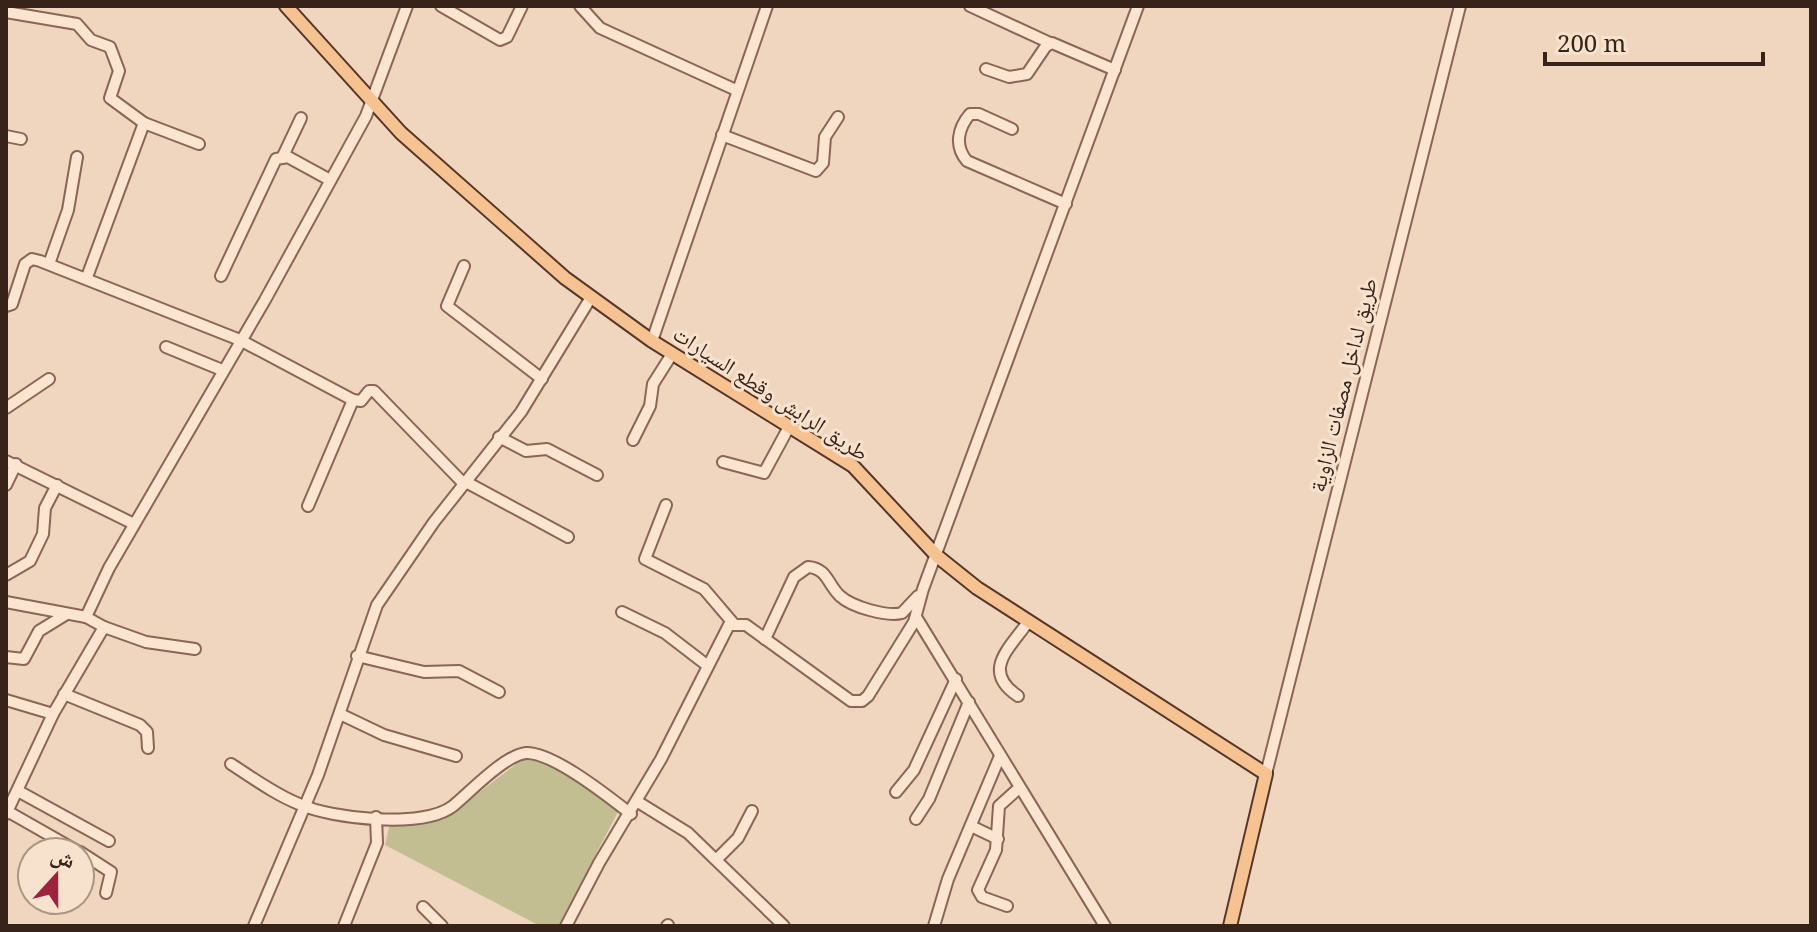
<svg xmlns="http://www.w3.org/2000/svg" width="1817" height="932" viewBox="0 0 1817 932" font-family="'Noto Serif','Noto Naskh Arabic',serif">
<rect width="100%" height="100%" fill="#f0d6be"/>
<path fill="#c3be91" d="M 532,758 L 567,774 L 619,810 L 558,926 L 540,926 L 385,845 L 390,823 L 443,820 L 520,761 Z"/>
<g fill="none" stroke-linecap="round" stroke-linejoin="round">
<defs>
<g id="minor">
<path d="M 441,6 L 500,40 L 507,37 L 522,6"/>
<path d="M 580,6 L 600,28 L 736,90"/>
<path d="M 970,6 L 1050,43"/>
<path d="M 6,12 L 77,24 L 91,40 L 110,47 L 119,71 L 110,98 L 144,123"/>
<path d="M 986,69 L 1009,77 L 1027,74 L 1046,46 L 1052,43 L 1115,70"/>
<path d="M 1012,129 L 979,114 L 970,114 C 958,128 954,146 967,161 L 1066,204"/>
<path d="M 722,135 L 816,171 L 823,163 L 825,137 L 838,117"/>
<path d="M 6,136 L 21,139"/>
<path d="M 283,156 L 301,118"/>
<path d="M 49,264 L 68,210 L 77,157"/>
<path d="M 464,266 L 447,306 L 542,379"/>
<path d="M 221,276 L 276,159 L 288,157 L 330,180"/>
<path d="M 87,277 L 144,123 L 199,144"/>
<path d="M 6,306 L 12,304 L 25,264 L 32,259 L 40,261 L 240,340 L 353,400 L 308,506"/>
<path d="M 652,341 L 767,6"/>
<path d="M 166,347 L 222,370"/>
<path d="M 353,400 L 361,401 L 369,391 L 374,391 L 464,484"/>
<path d="M 6,408 L 49,379"/>
<path d="M 499,437 L 526,451 L 547,449 L 597,475"/>
<path d="M 633,440 L 650,406 L 653,384 L 672,354"/>
<path d="M 6,461 L 134,524"/>
<path d="M 723,462 L 764,473 L 790,425"/>
<path d="M 466,482 L 568,537"/>
<path d="M 6,485 L 16,464"/>
<path d="M 666,505 L 645,559 L 704,589 L 733,623"/>
<path d="M 6,575 L 30,561 L 43,534 L 45,508 L 57,485"/>
<path d="M 6,602 L 86,617"/>
<path d="M 622,612 L 665,633 L 708,666"/>
<path d="M 916,617 L 1105,926"/>
<path d="M 104,627 L 146,642 L 195,649"/>
<path d="M 765,639 L 794,577 L 808,567 C 827,568 828,585 840,596 C 852,607 887,617 902,613 L 918,596"/>
<path d="M 357,656 L 424,672 L 459,671 L 499,692"/>
<path d="M 6,657 L 24,659 L 39,631 L 65,615"/>
<path d="M 64,694 L 140,725 L 147,732 L 148,748"/>
<path d="M 1018,696 C 981,671 1009,649 1028,622"/>
<path d="M 6,700 L 53,714"/>
<path d="M 340,714 L 384,735 L 456,756"/>
<path d="M 231,764 C 253,778 274,794 299,804 C 332,819 424,829 453,806 C 470,792 505,755 526,753 C 553,752 609,797 631,814"/>
<path d="M 1266,774 L 1460,6"/>
<path d="M 18,791 L 109,841"/>
<path d="M 896,792 L 914,770 L 956,679"/>
<path d="M 638,802 L 688,833 L 784,926"/>
<path d="M 7,811 L 79,852"/>
<path d="M 6,814 L 53,714 L 104,627 L 86,617 L 109,568 L 265,300 L 366,116 L 407,6"/>
<path d="M 916,819 L 929,799 L 969,702"/>
<path d="M 971,826 L 998,839"/>
<path d="M 80,852 L 111,872 L 106,893"/>
<path d="M 718,858 L 738,838 L 752,811"/>
<path d="M 1007,906 L 982,897 L 978,890 L 996,850 L 999,806 L 1019,788"/>
<path d="M 423,907 L 442,926"/>
<path d="M 254,926 L 318,775 L 377,605 L 434,522 L 521,412 L 590,299"/>
<path d="M 344,926 L 377,843 L 376,817"/>
<path d="M 566,926 L 599,863 L 661,759 L 729,625 L 746,625 L 851,701 L 862,701 L 868,696 L 914,622 L 923,589 L 1138,6"/>
<path d="M 667,926 L 668,925"/>
<path d="M 934,926 L 948,879 L 1000,756"/>
</g>
<path id="major" d="M 286,6 L 401,133 L 565,278 L 652,341 L 853,466 L 937,556 L 977,588 L 1266,774 L 1230,926"/>
</defs>
<use href="#minor" stroke="#896656" stroke-width="14"/>
<use href="#major" stroke="#57362a" stroke-width="16"/>
<use href="#minor" stroke="#fbe5d1" stroke-width="10"/>
<use href="#major" stroke="#f7c292" stroke-width="12"/>
</g>
<g text-anchor="middle" stroke-width="6" stroke-linejoin="round" paint-order="stroke">
<g font-size="22" fill="#38231b" stroke="#f7e2ce">
<text transform="translate(1343 385) rotate(-76)" y="8">طريق لداخل مصفات الزاوية</text>
<text transform="translate(771 393) rotate(33)" y="8">طريق الرابش وقطع السيارات</text>
</g>
</g>
<rect width="1817" height="932" fill="none" stroke="#38231b" stroke-width="16"/>
<g transform="translate(56 876) rotate(21)"><circle r="38" fill="#f7e2ce" stroke="#ab9686" stroke-width="2"/>
<path d="M0-6L14 30L0 20L-14 30Z" fill="#9c223d"/>
<text y="-12" font-size="22" font-weight="bold" text-anchor="middle" fill="#38231b">ش</text>
</g>
<path d="M1545 52v12h218v-12" fill="none" stroke="#38231b" stroke-width="4"/>
<text x="1557" y="52" font-size="24" fill="#38231b" stroke="#f7e2ce" stroke-width="6" paint-order="stroke">200 m</text>
</svg>
